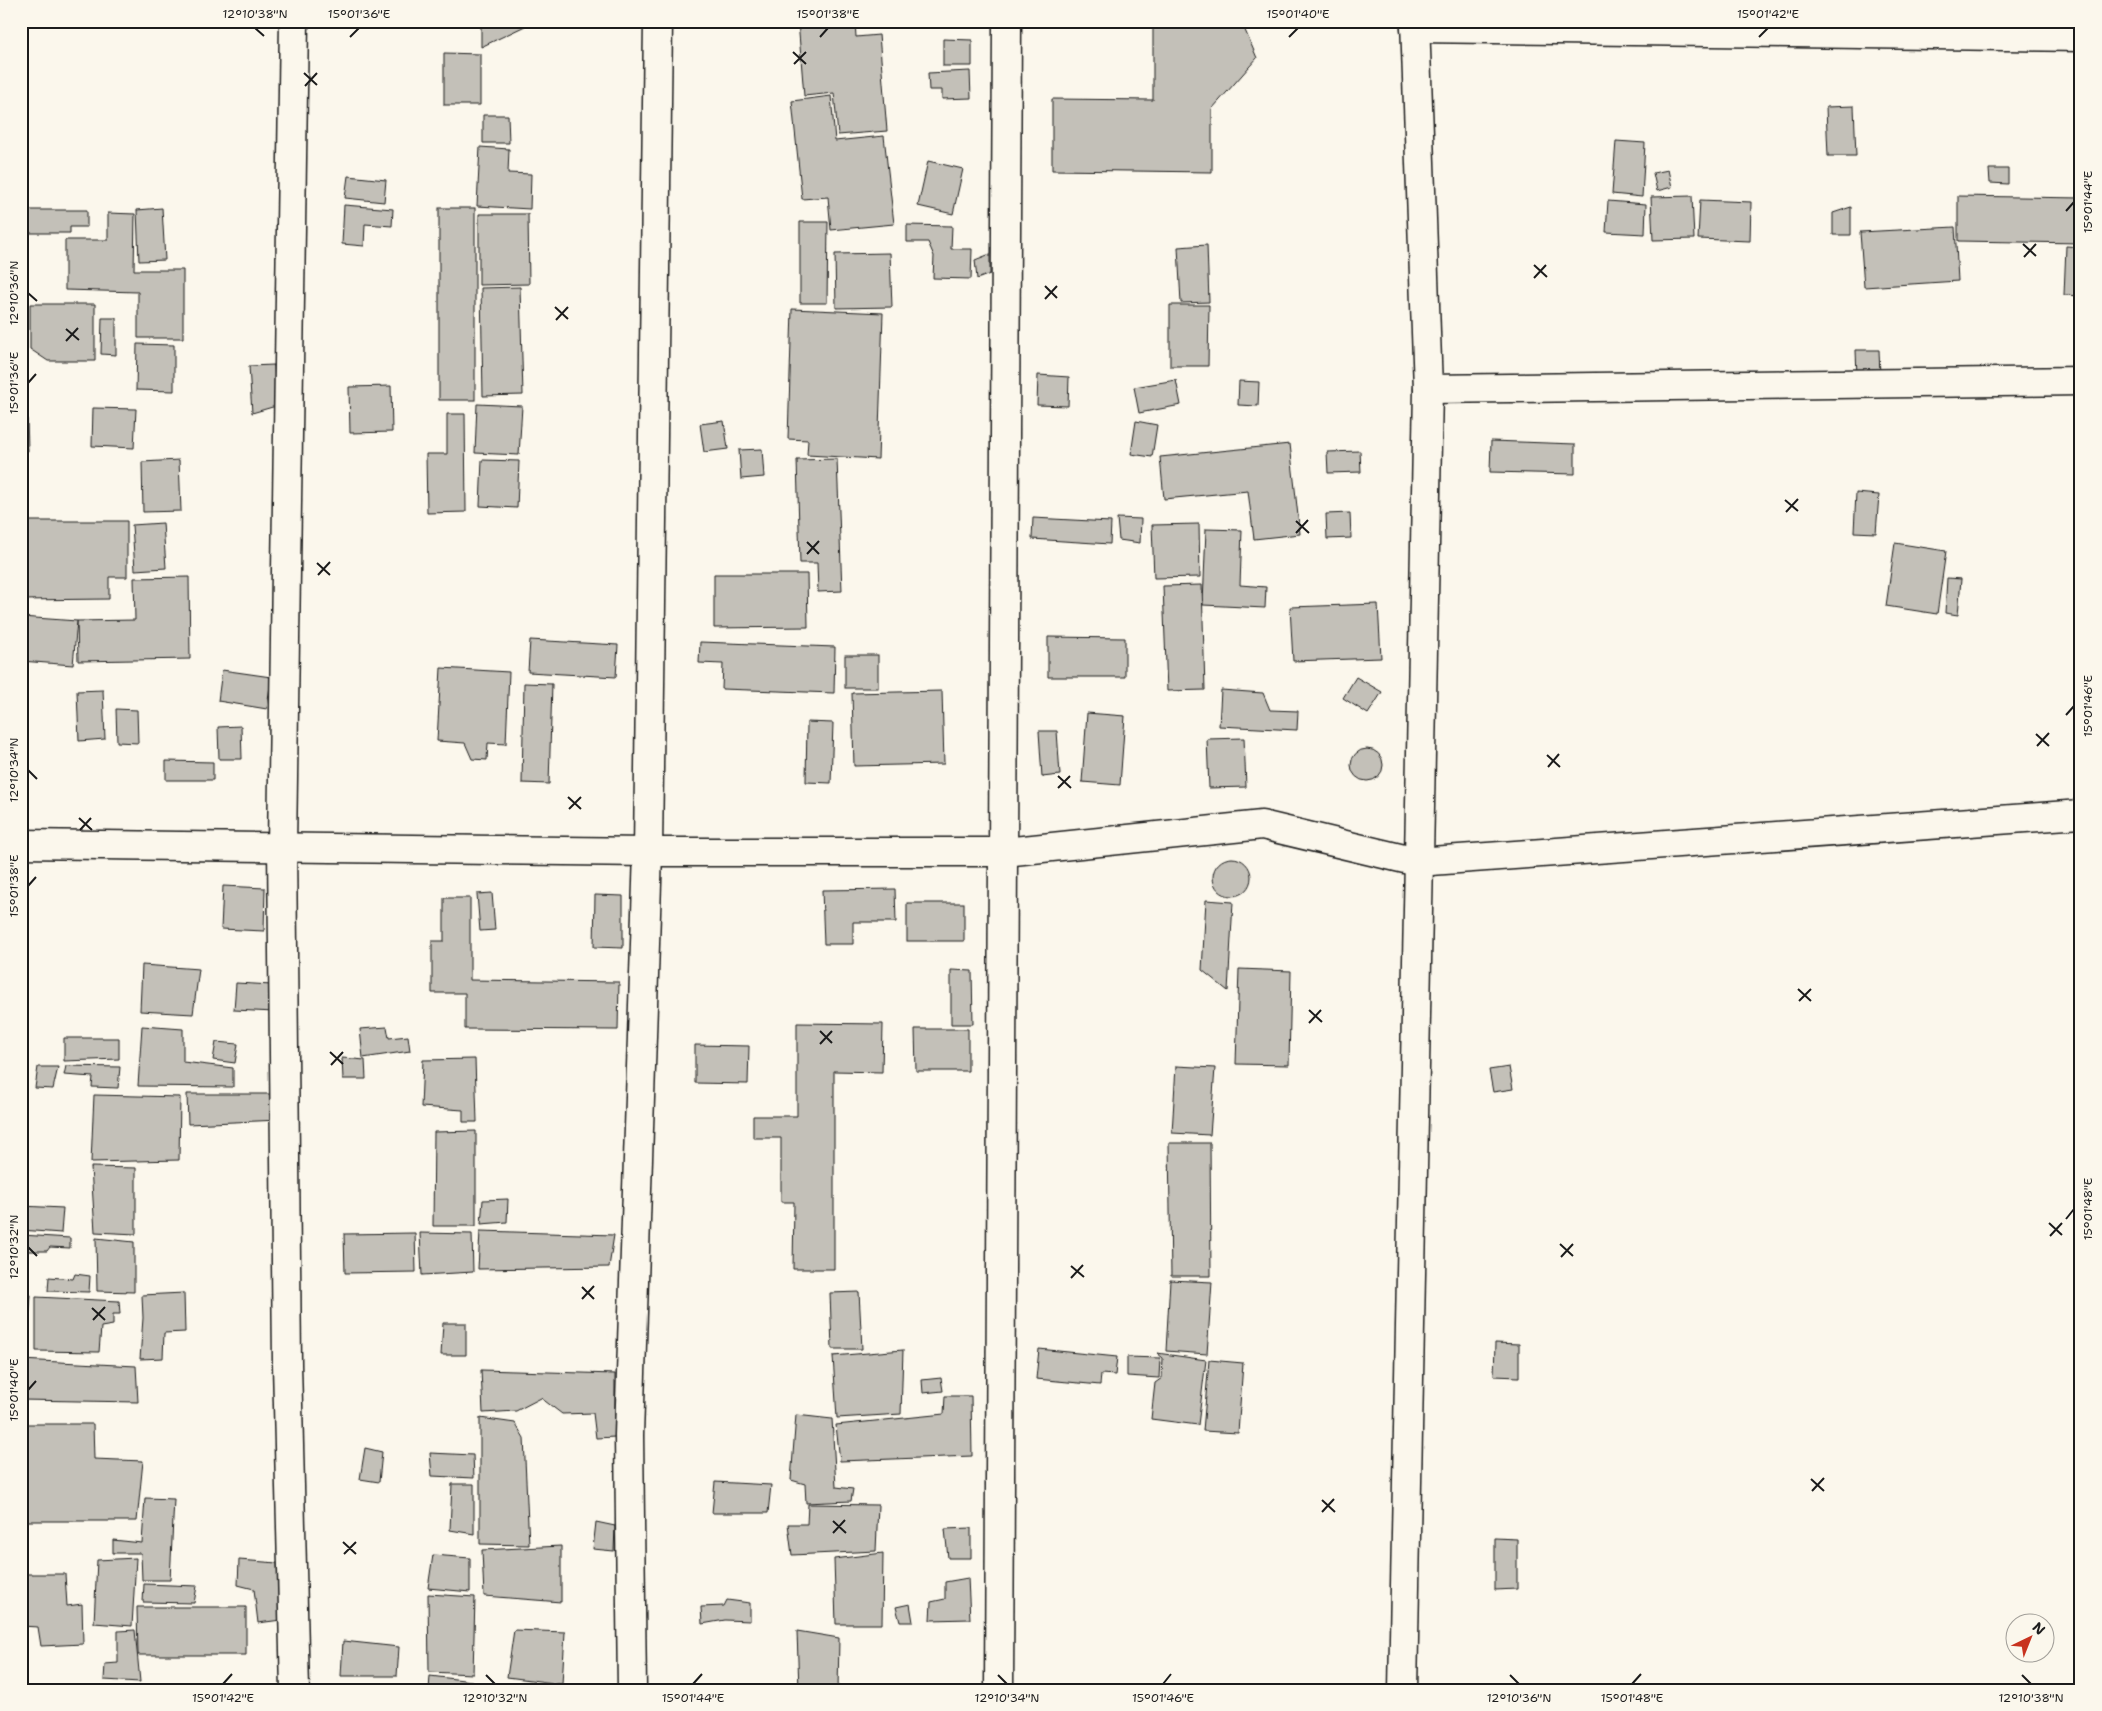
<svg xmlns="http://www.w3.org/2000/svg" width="2102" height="1711" viewBox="0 0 2102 1711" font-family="'Shantell Sans',sans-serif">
<rect width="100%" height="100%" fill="#fbf7ec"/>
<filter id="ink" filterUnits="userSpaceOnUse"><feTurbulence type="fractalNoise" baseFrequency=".02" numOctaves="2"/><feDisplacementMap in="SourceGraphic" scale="10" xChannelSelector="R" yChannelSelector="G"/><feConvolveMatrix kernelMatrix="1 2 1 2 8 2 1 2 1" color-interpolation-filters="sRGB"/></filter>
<g filter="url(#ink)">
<g fill="#c3c0b8" stroke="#1c1c1c">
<path d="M 481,21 L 525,21 L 525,26 L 481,47 Z"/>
<path d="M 798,21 L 855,21 L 856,37 L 879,35 L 887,131 L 838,135 L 834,93 L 804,96 Z"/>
<path d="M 1153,21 L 1241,21 L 1257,58 L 1212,109 L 1212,172 L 1052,170 L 1052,99 L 1153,100 Z"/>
<path d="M 943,39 L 972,40 L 972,66 L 943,66 Z"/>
<path d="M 444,53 L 480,54 L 480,105 L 444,105 Z"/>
<path d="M 970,71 L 971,98 L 942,99 L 942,90 L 929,90 L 928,73 Z"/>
<path d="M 831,96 L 835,141 L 884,136 L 894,224 L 831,230 L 828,197 L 802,199 L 792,101 Z"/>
<path d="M 1854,106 L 1856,156 L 1828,156 L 1826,107 Z"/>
<path d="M 483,115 L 508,115 L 509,143 L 483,143 Z"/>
<path d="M 1616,141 L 1645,143 L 1642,197 L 1612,194 Z"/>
<path d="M 480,147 L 509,149 L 508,173 L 531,174 L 530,209 L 477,206 Z"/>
<path d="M 928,161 L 963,169 L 953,214 L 918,206 Z"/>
<path d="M 1989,169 L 2008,169 L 2008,184 L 1990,183 Z"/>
<path d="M 1668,170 L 1672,187 L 1657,191 L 1653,173 Z"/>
<path d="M 348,176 L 386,180 L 384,202 L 345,198 Z"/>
<path d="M 1692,196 L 1694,239 L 1653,240 L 1651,197 Z"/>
<path d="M 1958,196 L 2081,198 L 2081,243 L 1958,241 Z"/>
<path d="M 1700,200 L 1751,202 L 1750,241 L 1698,239 Z"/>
<path d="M 1608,201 L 1646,204 L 1645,234 L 1606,232 Z"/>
<path d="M 344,205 L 393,209 L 392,226 L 365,224 L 364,246 L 342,244 Z"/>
<path d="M 1851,207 L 1851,235 L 1833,235 L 1833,213 Z"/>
<path d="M 162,208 L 165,260 L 139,261 L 137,210 Z"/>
<rect x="439" y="208" width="36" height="192"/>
<path d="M 21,210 L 87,210 L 87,227 L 70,227 L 70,233 L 21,233 Z"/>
<path d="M 108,213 L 135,214 L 134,270 L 183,270 L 183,338 L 138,338 L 138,292 L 65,290 L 65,240 L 108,240 Z"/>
<path d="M 479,214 L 528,214 L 529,284 L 479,285 Z"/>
<path d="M 800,222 L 828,222 L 827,303 L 800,303 Z"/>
<path d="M 907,225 L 952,226 L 951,249 L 972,249 L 971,279 L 933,278 L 934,256 L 928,242 L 907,242 Z"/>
<path d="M 1955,227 L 1958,281 L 1864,287 L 1860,232 Z"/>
<path d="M 1207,245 L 1209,302 L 1181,303 L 1178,247 Z"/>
<path d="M 2066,246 L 2081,247 L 2081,296 L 2064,295 Z"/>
<path d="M 890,253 L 892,307 L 836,308 L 835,254 Z"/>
<path d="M 990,254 L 990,274 L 977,279 L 975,260 Z"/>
<path d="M 520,287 L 523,395 L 483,396 L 481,288 Z"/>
<path d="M 30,304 L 95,304 L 95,361 L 48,361 L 30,349 Z"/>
<path d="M 1170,305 L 1209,305 L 1208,366 L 1170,366 Z"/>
<path d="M 792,309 L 883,313 L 878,459 L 807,455 L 808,440 L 788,439 Z"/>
<path d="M 102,318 L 116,318 L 116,355 L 101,354 Z"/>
<path d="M 137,344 L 174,345 L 174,391 L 136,390 Z"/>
<path d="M 1856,350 L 1879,350 L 1880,376 L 1857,377 Z"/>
<path d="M 274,365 L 276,406 L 252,413 L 249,366 Z"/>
<path d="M 1038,375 L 1069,377 L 1068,406 L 1037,405 Z"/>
<path d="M 1176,380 L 1181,405 L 1139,413 L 1134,387 Z"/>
<path d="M 1239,381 L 1259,382 L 1258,406 L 1238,405 Z"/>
<path d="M 391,386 L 392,432 L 350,433 L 349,387 Z"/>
<path d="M 477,404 L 522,406 L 519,455 L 475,453 Z"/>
<path d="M 93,408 L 136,409 L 134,448 L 92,446 Z"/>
<path d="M 447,414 L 465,414 L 466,512 L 427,513 L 426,454 L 447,454 Z"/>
<path d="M 21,415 L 27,415 L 28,451 L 21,451 Z"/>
<path d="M 724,421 L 728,449 L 704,452 L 700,424 Z"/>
<path d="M 1136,421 L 1157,425 L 1152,457 L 1131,454 Z"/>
<path d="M 1491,441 L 1575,444 L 1575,474 L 1490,472 Z"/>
<path d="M 1290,444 L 1300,534 L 1254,539 L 1248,491 L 1164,499 L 1160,457 Z"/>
<path d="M 762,449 L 764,477 L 741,479 L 739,450 Z"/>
<path d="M 1360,451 L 1361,472 L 1328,473 L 1327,452 Z"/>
<path d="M 837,459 L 842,591 L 818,592 L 817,563 L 800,563 L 797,460 Z"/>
<path d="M 179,460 L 181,511 L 143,512 L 142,462 Z"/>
<path d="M 482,460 L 519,461 L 517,508 L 480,506 Z"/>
<path d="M 1856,493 L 1879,495 L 1876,533 L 1854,532 Z"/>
<path d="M 1350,513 L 1351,538 L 1327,539 L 1326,514 Z"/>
<path d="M 1033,518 L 1111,522 L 1110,544 L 1032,539 Z"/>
<path d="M 1117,518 L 1141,519 L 1140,543 L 1119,540 Z"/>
<path d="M 21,521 L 127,521 L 127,577 L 109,577 L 109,599 L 21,600 Z"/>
<path d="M 163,523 L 166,568 L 135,570 L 132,525 Z"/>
<path d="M 1199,524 L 1200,577 L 1154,578 L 1152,525 Z"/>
<path d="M 1206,529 L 1242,530 L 1240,585 L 1266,587 L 1265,608 L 1203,605 Z"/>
<path d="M 1895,543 L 1946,551 L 1937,614 L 1886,606 Z"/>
<path d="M 714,574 L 807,574 L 808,627 L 714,628 Z"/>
<path d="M 189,577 L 190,659 L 78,661 L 77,621 L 135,620 L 134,578 Z"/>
<path d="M 1947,578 L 1961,579 L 1958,615 L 1945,613 Z"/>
<path d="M 1202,585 L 1205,690 L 1167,691 L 1163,586 Z"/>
<path d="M 1378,604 L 1381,658 L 1293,661 L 1290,607 Z"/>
<path d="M 21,617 L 77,621 L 73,665 L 21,661 Z"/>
<path d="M 1048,637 L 1125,638 L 1125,677 L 1048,677 Z"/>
<path d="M 530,640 L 618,645 L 616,677 L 528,672 Z"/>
<path d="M 700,642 L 835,647 L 834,693 L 722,689 L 723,664 L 699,663 Z"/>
<rect x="845" y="655" width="33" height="33"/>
<path d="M 441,668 L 509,672 L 506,744 L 488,743 L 487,760 L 472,759 L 465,743 L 437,741 Z"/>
<path d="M 222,670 L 271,677 L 267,709 L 218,701 Z"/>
<path d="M 1356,677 L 1382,692 L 1368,714 L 1343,698 Z"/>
<path d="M 524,683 L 552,684 L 549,784 L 522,783 Z"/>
<path d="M 103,690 L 105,739 L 79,741 L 77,691 Z"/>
<path d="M 1221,690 L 1263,693 L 1270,710 L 1298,711 L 1297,730 L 1219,726 Z"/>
<path d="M 942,691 L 944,764 L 854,766 L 852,693 Z"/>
<path d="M 116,709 L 137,710 L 138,743 L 117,742 Z"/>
<path d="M 1087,713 L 1125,716 L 1120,785 L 1082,782 Z"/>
<path d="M 807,722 L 833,723 L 831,783 L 806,782 Z"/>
<path d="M 241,726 L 242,759 L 219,759 L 218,727 Z"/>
<path d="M 1039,731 L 1057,731 L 1060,775 L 1042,777 Z"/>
<path d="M 1244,738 L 1246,787 L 1209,788 L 1207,739 Z"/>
<circle cx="1367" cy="765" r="16"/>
<path d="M 166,761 L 213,762 L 213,780 L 166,780 Z"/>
<circle cx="1232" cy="877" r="19"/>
<path d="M 223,886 L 265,888 L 264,931 L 221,929 Z"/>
<path d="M 895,889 L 896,922 L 853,922 L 853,944 L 824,944 L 822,890 Z"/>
<path d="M 492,893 L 495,930 L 480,931 L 477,894 Z"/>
<path d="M 595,895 L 623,896 L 623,948 L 594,947 Z"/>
<path d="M 444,898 L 470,898 L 470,980 L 619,982 L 618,1030 L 465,1029 L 465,993 L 432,993 L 432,941 L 444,941 Z"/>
<path d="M 1206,900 L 1233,902 L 1228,991 L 1202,970 Z"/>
<rect x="907" y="903" width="57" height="38"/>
<path d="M 142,965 L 199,969 L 193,1014 L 140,1011 Z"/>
<path d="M 1239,969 L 1291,971 L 1289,1065 L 1236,1064 Z"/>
<path d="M 951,970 L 972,971 L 973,1024 L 951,1024 Z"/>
<path d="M 236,983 L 272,985 L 274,1012 L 234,1010 Z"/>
<path d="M 797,1023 L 883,1024 L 882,1072 L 834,1071 L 834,1269 L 793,1269 L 794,1202 L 781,1202 L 781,1138 L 753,1138 L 753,1116 L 797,1116 Z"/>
<path d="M 142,1026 L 183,1029 L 183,1062 L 233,1068 L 233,1087 L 138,1086 Z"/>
<path d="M 387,1027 L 389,1038 L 408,1036 L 410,1051 L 363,1058 L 360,1029 Z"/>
<path d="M 915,1029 L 968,1029 L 968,1071 L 916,1071 Z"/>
<path d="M 64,1038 L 119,1038 L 119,1059 L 64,1061 Z"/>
<path d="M 216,1042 L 238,1044 L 235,1063 L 213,1060 Z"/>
<path d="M 695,1045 L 749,1046 L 748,1084 L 695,1083 Z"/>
<path d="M 342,1058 L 365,1060 L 366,1079 L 343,1079 Z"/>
<path d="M 475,1059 L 477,1122 L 463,1122 L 463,1110 L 421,1107 L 423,1060 Z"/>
<path d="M 66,1066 L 120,1067 L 118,1088 L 92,1087 L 93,1077 L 64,1075 Z"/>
<path d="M 1176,1066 L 1215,1068 L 1210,1135 L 1172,1133 Z"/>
<path d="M 38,1067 L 58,1067 L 53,1089 L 35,1088 Z"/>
<path d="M 1509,1067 L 1513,1089 L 1493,1092 L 1489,1070 Z"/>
<path d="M 187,1094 L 279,1094 L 280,1120 L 188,1124 Z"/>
<path d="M 94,1095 L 180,1097 L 179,1160 L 91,1162 Z"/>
<path d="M 476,1131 L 476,1226 L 433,1226 L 434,1132 Z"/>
<path d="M 1169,1143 L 1210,1143 L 1211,1276 L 1171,1276 Z"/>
<path d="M 91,1167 L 136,1168 L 136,1234 L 95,1232 Z"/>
<path d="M 508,1199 L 507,1222 L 481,1224 L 483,1200 Z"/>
<path d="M 21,1206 L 63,1208 L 61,1233 L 21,1230 Z"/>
<path d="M 480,1231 L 614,1235 L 609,1267 L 478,1269 Z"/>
<path d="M 415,1233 L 416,1272 L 345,1273 L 344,1234 Z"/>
<path d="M 420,1233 L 472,1234 L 473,1272 L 422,1275 Z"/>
<path d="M 21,1235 L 70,1238 L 70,1248 L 50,1247 L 47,1251 L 25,1251 L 21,1259 Z"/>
<path d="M 96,1238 L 134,1242 L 134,1292 L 97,1291 Z"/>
<path d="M 75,1274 L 90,1276 L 89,1292 L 48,1291 L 49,1277 L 73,1279 Z"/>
<path d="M 1170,1280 L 1212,1282 L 1207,1354 L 1166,1351 Z"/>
<path d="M 859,1292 L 862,1349 L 832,1349 L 830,1293 Z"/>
<path d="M 184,1293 L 185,1332 L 164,1333 L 163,1358 L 140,1359 L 143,1318 L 142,1295 Z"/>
<path d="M 21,1295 L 31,1295 L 28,1332 L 21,1331 Z"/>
<path d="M 36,1297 L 119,1301 L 120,1314 L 113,1314 L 113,1325 L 101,1327 L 99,1352 L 36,1351 Z"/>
<path d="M 443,1323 L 466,1323 L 466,1355 L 441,1355 Z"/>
<path d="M 1495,1343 L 1519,1344 L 1519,1377 L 1494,1376 Z"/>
<path d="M 1039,1349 L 1117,1357 L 1115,1375 L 1101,1374 L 1100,1385 L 1036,1379 Z"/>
<path d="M 903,1350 L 901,1414 L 837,1418 L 833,1356 Z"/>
<path d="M 1157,1353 L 1206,1360 L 1198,1425 L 1151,1419 L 1155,1383 L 1162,1378 L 1163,1358 Z"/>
<path d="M 1127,1357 L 1160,1358 L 1159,1378 L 1127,1376 Z"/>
<path d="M 21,1360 L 136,1366 L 138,1402 L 21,1400 Z"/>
<path d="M 1209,1360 L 1243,1363 L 1238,1433 L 1203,1431 Z"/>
<path d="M 481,1370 L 615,1374 L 615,1437 L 596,1438 L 593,1413 L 562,1414 L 541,1398 L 516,1411 L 483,1413 Z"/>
<path d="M 941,1378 L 943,1391 L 923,1393 L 922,1380 Z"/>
<path d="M 945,1396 L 971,1396 L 972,1456 L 840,1461 L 836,1425 L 944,1414 Z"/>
<path d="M 796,1415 L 832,1419 L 836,1487 L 853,1489 L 851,1501 L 806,1503 L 805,1484 L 791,1480 Z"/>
<path d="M 480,1418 L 515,1423 L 524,1438 L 529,1545 L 480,1544 Z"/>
<path d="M 21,1424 L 93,1424 L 94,1459 L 143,1461 L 137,1521 L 21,1521 Z"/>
<path d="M 365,1448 L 382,1452 L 379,1482 L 360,1479 Z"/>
<path d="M 430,1453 L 473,1455 L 474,1478 L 432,1476 Z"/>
<path d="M 715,1482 L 771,1485 L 768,1513 L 712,1513 Z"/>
<path d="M 452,1484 L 474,1484 L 474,1534 L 450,1530 Z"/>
<path d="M 145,1498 L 174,1499 L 170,1580 L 142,1580 L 141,1553 L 113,1553 L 113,1540 L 142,1543 Z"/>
<path d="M 808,1504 L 878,1505 L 876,1551 L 792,1555 L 788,1524 L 807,1524 Z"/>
<path d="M 596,1522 L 615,1526 L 614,1551 L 593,1549 Z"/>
<path d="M 971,1528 L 971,1558 L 948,1558 L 945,1529 Z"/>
<path d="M 1495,1538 L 1517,1539 L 1517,1589 L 1495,1590 Z"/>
<path d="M 561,1546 L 561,1602 L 484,1596 L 482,1550 Z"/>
<path d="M 883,1553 L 882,1624 L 836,1624 L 834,1559 Z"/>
<path d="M 433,1555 L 470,1558 L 470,1592 L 428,1588 Z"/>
<path d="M 136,1558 L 132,1626 L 94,1623 L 97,1560 Z"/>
<path d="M 239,1560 L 277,1563 L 281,1620 L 258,1623 L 254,1589 L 238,1585 Z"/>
<path d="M 21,1574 L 65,1574 L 67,1606 L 82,1604 L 83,1644 L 41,1646 L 38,1627 L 21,1626 Z"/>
<path d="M 968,1578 L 970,1619 L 930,1620 L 931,1602 L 945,1599 L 945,1582 Z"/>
<path d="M 144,1584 L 197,1586 L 194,1603 L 143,1602 Z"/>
<path d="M 428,1594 L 475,1597 L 473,1674 L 429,1672 Z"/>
<path d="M 727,1600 L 750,1603 L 750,1621 L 725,1620 L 702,1624 L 701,1607 L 724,1606 Z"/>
<path d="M 910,1604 L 913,1622 L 900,1622 L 896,1607 Z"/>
<path d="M 137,1607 L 246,1607 L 246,1655 L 138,1655 Z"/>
<path d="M 135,1630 L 140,1682 L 104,1680 L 105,1664 L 118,1663 L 118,1631 Z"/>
<path d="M 514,1630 L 565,1632 L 562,1684 L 507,1677 Z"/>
<path d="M 797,1631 L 839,1638 L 838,1690 L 799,1690 Z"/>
<path d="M 343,1641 L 399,1647 L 397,1676 L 341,1676 Z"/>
<path d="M 430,1676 L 472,1681 L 472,1690 L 429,1690 Z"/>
<path d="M 97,1686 L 138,1690 L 97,1690 Z"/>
</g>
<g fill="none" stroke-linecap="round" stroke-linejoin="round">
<defs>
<g id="minor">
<path d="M 294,21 L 282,846 L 287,1364 L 295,1690"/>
<path d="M 1415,28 L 2081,37"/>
<path d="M 1428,389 L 2081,381"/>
<path d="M 21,844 L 648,852 L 1004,852 L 1262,825 L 1417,862 L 2081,814"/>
<path d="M 632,1690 L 629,1435 L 648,852 L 658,21"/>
<path d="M 999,1690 L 1007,21"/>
<path d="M 1403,1690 L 1428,389 L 1415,21"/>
</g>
</defs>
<use href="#minor" stroke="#1c1c1c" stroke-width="31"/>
<use href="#minor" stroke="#fbf7ec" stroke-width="28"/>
</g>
</g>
<path fill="none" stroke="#1c1c1c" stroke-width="2" d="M 255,28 L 264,36M 350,37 L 359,28M 820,37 L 828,28M 1289,37 L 1298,28M 1759,37 L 1768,28M 793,52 L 806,64M 794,64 L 806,52M 304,73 L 317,85M 305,86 L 317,73M 2066,211 L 2074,202M 2023,244 L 2036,256M 2024,257 L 2036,244M 1534,265 L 1547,277M 1534,278 L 1546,265M 1045,286 L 1057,298M 28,293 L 37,301M 1045,299 L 1057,286M 555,307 L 568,319M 556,320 L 568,307M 66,329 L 79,340M 66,341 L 78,328M 28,383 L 36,374M 1785,500 L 1798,511M 1786,512 L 1798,499M 1296,521 L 1309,533M 1296,533 L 1308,520M 807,542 L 819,554M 807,554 L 819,541M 317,563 L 330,575M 318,575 L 330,562M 2066,715 L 2074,706M 2036,734 L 2049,746M 2037,746 L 2049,733M 1547,755 L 1560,767M 1548,767 L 1559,754M 28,770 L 37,779M 1058,776 L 1071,788M 1058,788 L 1070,776M 568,797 L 581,809M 569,809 L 581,797M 79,818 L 92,830M 80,830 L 91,818M 28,886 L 36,877M 1798,989 L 1811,1001M 1799,1001 L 1811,989M 1309,1010 L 1322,1022M 1309,1023 L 1321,1010M 820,1031 L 832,1043M 820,1044 L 832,1031M 330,1052 L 343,1064M 331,1065 L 343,1052M 2066,1219 L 2074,1209M 2049,1223 L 2062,1235M 2050,1236 L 2062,1223M 1560,1244 L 1573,1256M 28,1247 L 37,1256M 1561,1257 L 1573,1244M 1071,1266 L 1084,1277M 1071,1278 L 1083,1265M 582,1287 L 594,1299M 582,1299 L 594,1286M 92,1308 L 105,1320M 93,1320 L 105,1307M 28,1390 L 36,1381M 1811,1479 L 1824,1491M 1812,1491 L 1824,1478M 1322,1500 L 1335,1512M 1322,1512 L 1334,1499M 833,1521 L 846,1533M 833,1533 L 845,1520M 343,1542 L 356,1554M 344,1554 L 356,1542M 486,1675 L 495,1684M 998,1675 L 1007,1684M 1510,1675 L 1519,1684M 2022,1675 L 2031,1684M 223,1684 L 232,1674M 693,1684 L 702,1674M 1163,1684 L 1171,1674M 1632,1684 L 1641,1674"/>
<rect width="2102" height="1711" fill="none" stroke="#fbf7ec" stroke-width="55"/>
<g transform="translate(2030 1638) rotate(43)"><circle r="24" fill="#fbf7ec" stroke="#a29f99"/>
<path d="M0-4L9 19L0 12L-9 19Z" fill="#c8321e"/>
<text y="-8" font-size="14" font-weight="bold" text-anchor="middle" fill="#1c1c1c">N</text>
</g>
<rect x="28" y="28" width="2046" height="1656" fill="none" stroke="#1c1c1c" stroke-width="2"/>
<g font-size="12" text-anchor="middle" fill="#1c1c1c">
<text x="255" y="18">12°10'38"N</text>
<text x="359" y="18">15°01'36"E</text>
<text x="828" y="18">15°01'38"E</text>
<text x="1298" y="18">15°01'40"E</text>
<text x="1768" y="18">15°01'42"E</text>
<text transform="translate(2088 202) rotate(-90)" y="4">15°01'44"E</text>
<text transform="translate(14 293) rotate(-90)" y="4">12°10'36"N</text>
<text transform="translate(14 383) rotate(-90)" y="4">15°01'36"E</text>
<text transform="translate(2088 706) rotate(-90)" y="4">15°01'46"E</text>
<text transform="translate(14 770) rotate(-90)" y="4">12°10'34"N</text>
<text transform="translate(14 886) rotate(-90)" y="4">15°01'38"E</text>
<text transform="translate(2088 1209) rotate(-90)" y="4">15°01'48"E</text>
<text transform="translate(14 1247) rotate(-90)" y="4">12°10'32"N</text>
<text transform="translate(14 1390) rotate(-90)" y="4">15°01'40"E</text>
<text x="223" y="1702">15°01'42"E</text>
<text x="495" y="1702">12°10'32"N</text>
<text x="693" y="1702">15°01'44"E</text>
<text x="1007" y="1702">12°10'34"N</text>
<text x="1163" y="1702">15°01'46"E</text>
<text x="1519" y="1702">12°10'36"N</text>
<text x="1632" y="1702">15°01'48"E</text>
<text x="2031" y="1702">12°10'38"N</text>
</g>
</svg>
